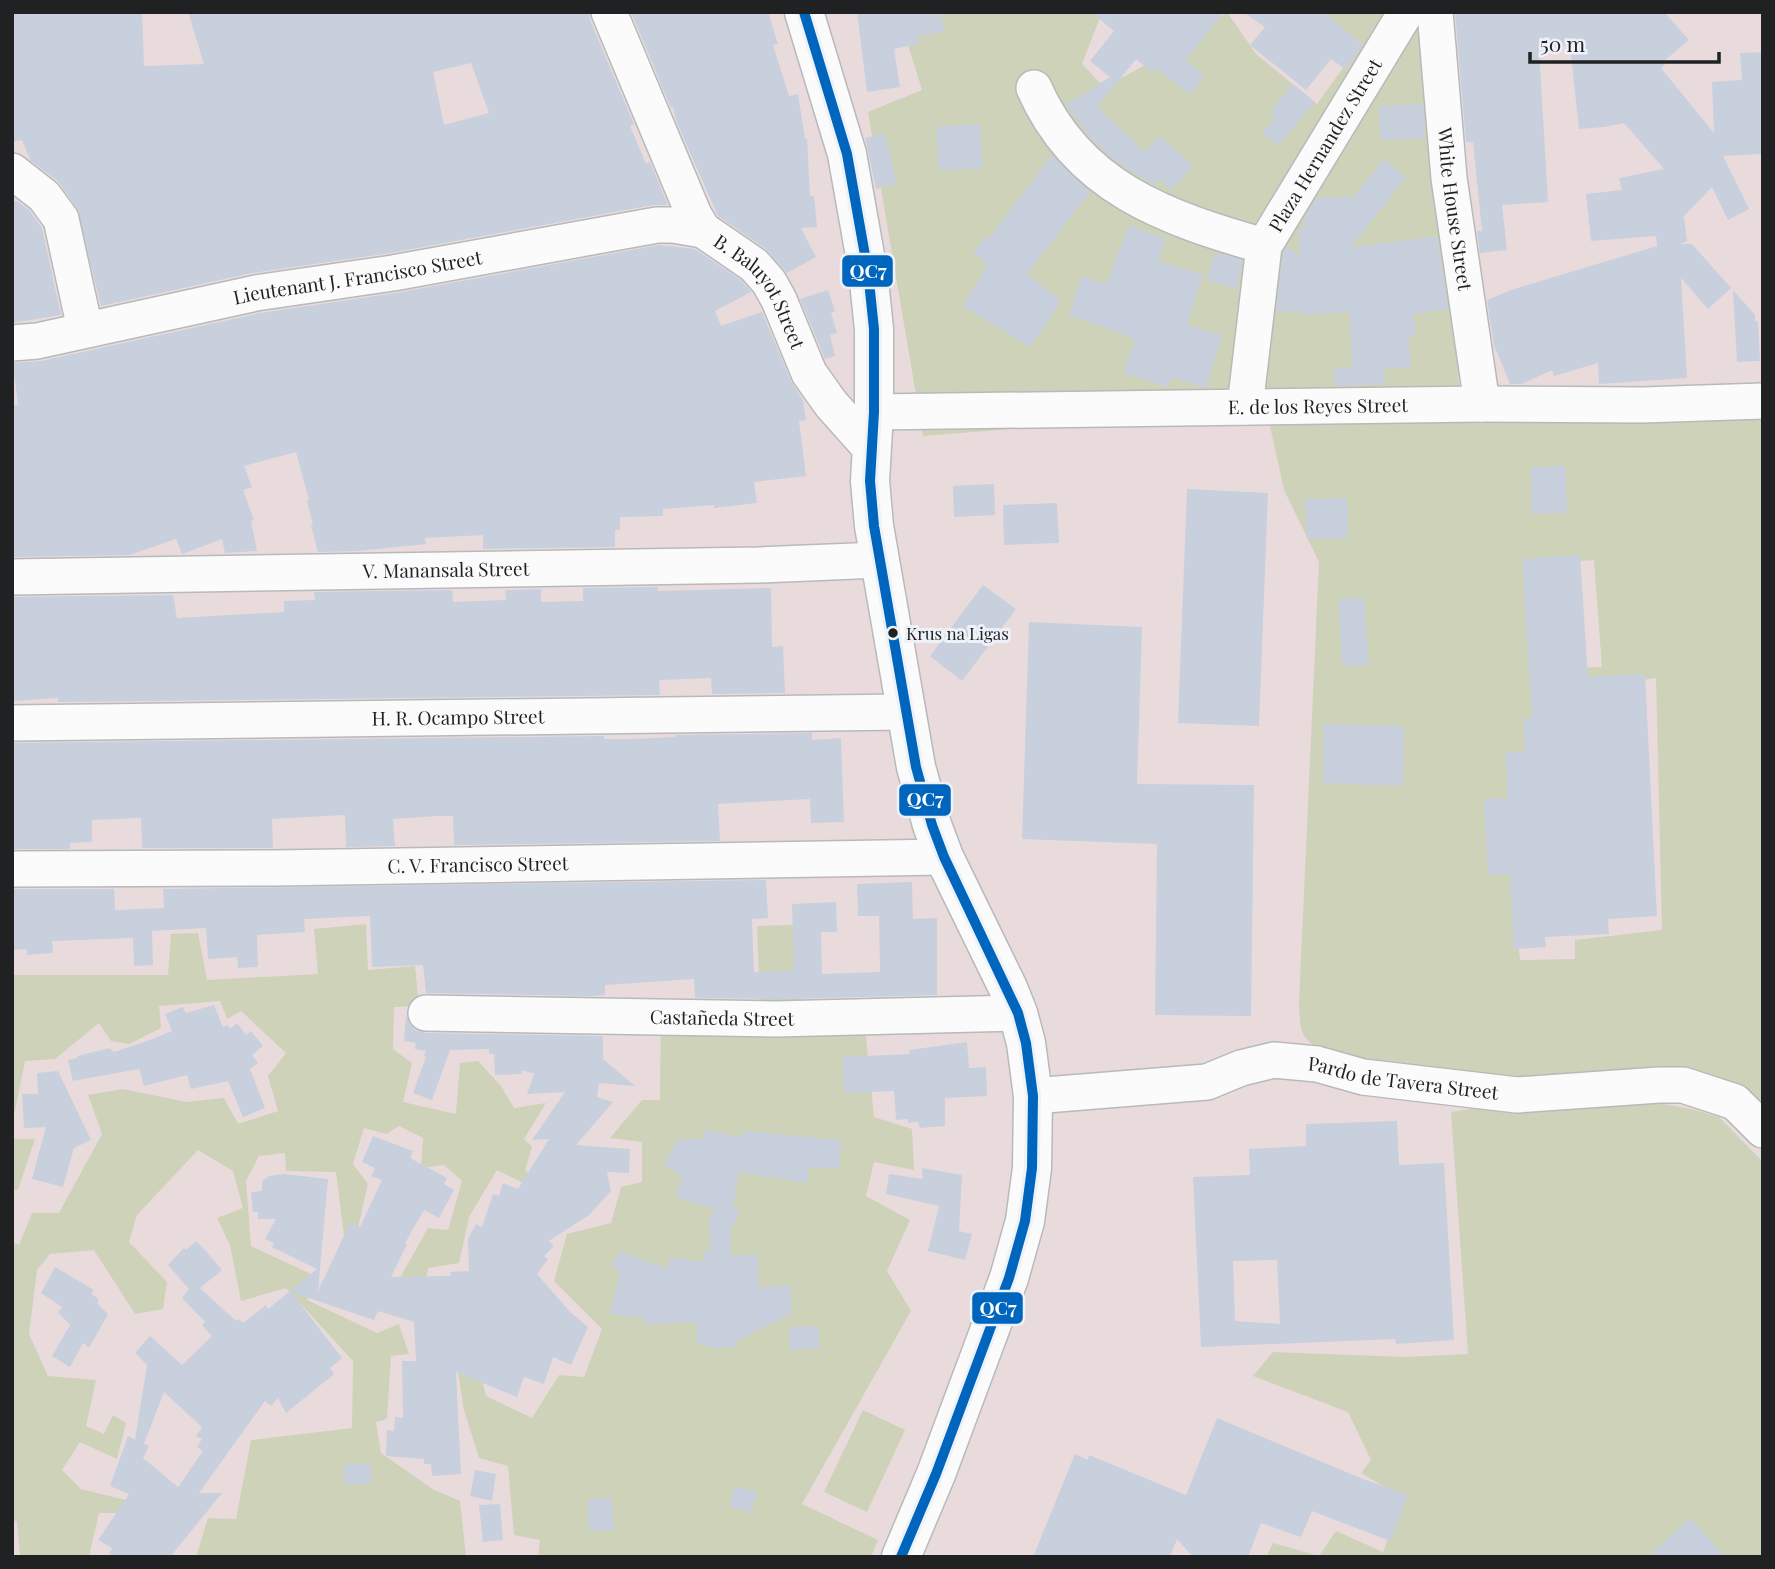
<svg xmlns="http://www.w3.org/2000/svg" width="1775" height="1569" viewBox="0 0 1775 1569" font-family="'Playfair Display',serif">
<rect width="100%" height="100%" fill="#e3e5e8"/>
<rect fill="#e9dbdc" x="12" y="12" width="1751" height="1545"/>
<g fill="#ced2b9" fill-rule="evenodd">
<path d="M 898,12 L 1102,12 L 1082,64 L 1104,87 L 1172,51 L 1227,12 L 1256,54 L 1317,104 L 1361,43 L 1322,12 L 1405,12 L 1424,27 L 1460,393 L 923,436 L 868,112 L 922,90 Z"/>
<path d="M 1763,409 L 1763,1109 L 1521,1087 L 1330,1055 C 1301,1039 1300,1036 1299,1003 L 1319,562 L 1284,490 L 1269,422 ZM 1594,560 L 1602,667 L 1535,670 L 1531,564 ZM 1656,678 L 1662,930 L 1575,940 L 1575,959 L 1520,960 L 1505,812 L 1603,686 Z"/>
<path d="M 366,924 L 368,970 L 415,966 L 419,1006 L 394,1007 L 393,1049 L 412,1063 L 403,1102 L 456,1114 L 460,1063 L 478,1061 L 501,1086 L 514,1108 L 546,1103 L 524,1139 L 532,1147 L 525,1170 L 538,1181 L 531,1187 L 497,1170 L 469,1217 L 459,1263 L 428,1268 L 425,1287 L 401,1276 L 428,1228 L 448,1230 L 462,1181 L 444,1165 L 421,1168 L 423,1138 L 399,1126 L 386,1134 L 364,1128 L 353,1164 L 368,1184 L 358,1228 L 345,1243 L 336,1172 L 286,1171 L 285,1153 L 259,1156 L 246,1181 L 251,1246 L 315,1276 L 307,1300 L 377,1333 L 399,1324 L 409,1354 L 391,1356 L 387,1419 L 376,1422 L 381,1453 L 434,1490 L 460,1501 L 466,1557 L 196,1557 L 208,1518 L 236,1519 L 251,1440 L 352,1428 L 353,1361 L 286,1288 L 241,1301 L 230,1245 L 217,1218 L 243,1208 L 233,1171 L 198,1150 L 137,1215 L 129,1242 L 167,1282 L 163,1309 L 135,1314 L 94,1250 L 50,1254 L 37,1270 L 29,1334 L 48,1376 L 96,1380 L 86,1426 L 104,1434 L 113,1415 L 126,1423 L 117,1459 L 80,1442 L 62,1470 L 81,1489 L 134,1502 L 132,1513 L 99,1513 L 90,1552 L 91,1557 L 20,1557 L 17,1522 L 12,1519 L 12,1242 L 19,1245 L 32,1213 L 59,1213 L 102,1134 L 88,1095 L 123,1089 L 187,1102 L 224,1098 L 238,1124 L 278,1111 L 268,1076 L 286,1053 L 241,1011 L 227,1019 L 220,1001 L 159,1006 L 161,1028 L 129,1044 L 111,1041 L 99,1023 L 55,1059 L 25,1061 L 12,1125 L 12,975 L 168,975 L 171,934 L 198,933 L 207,980 L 318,974 L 314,929 Z"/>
<path d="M 793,925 L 801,1027 L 865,1027 L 874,1117 L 912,1129 L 914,1170 L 874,1162 L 866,1196 L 910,1220 L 887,1271 L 911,1311 L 802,1504 L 878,1540 L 871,1557 L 538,1557 L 540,1540 L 514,1535 L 508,1466 L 479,1458 L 464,1410 L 458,1373 L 481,1376 L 486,1396 L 532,1418 L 559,1375 L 584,1377 L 602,1329 L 554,1281 L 567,1234 L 611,1223 L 621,1187 L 642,1182 L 642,1142 L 610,1138 L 642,1100 L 660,1100 L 661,1005 L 760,1004 L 757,926 Z"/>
<path d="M 1506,1103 L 1590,1108 L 1658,1103 L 1691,1109 L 1719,1117 L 1763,1162 L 1763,1557 L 1266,1557 L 1273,1543 L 1319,1556 L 1336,1531 L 1383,1552 L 1402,1497 L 1361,1473 L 1371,1460 L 1348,1412 L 1253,1376 L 1273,1352 L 1405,1357 L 1468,1354 L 1451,1112 Z"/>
<path d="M 12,1139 L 35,1139 L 18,1190 L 12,1190 Z"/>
<path d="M 863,1410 L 905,1430 L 867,1512 L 824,1492 Z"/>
</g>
<g fill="#c7d0dc" fill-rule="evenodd">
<path d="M 12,12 L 142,12 L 144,66 L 204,64 L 188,12 L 589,12 L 590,20 L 634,124 L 630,126 L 646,164 L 650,162 L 668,205 L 653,205 L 390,253 L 252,273 L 101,306 L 77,208 L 57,180 L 31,161 L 22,140 L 12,142 ZM 471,63 L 489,113 L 444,125 L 433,72 Z"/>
<path d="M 631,12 L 768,12 L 778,44 L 773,45 L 789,96 L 798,94 L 805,139 L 807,138 L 810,196 L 814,196 L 817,227 L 801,228 L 816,257 L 787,273 L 766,249 L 718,216 L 677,123 L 673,107 L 671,108 Z"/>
<path d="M 857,12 L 941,12 L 944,32 L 918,36 L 919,44 L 894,49 L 900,87 L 867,92 Z"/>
<path d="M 1091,12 L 1224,12 L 1186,60 L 1205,76 L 1190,95 L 1156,68 L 1152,73 L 1136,59 L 1097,107 L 1145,152 L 1160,136 L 1193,166 L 1171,190 L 1159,179 L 1155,185 L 1113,159 L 1090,137 L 1066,105 L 1110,77 L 1090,61 L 1114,31 Z"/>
<path d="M 1243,12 L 1323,12 L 1363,45 L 1345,69 L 1331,59 L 1306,90 L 1250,45 L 1265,27 Z"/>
<path d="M 1455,12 L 1664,12 L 1689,40 L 1663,62 L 1665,65 L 1661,68 L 1714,133 L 1712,82 L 1742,80 L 1740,53 L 1763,52 L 1763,154 L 1723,156 L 1749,209 L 1728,220 L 1712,187 L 1684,216 L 1687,241 L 1679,244 L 1692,244 L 1731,288 L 1708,309 L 1681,278 L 1687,378 L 1599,384 L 1598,363 L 1554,376 L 1552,370 L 1522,384 L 1510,384 L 1494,345 L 1487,300 L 1511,290 L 1657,246 L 1656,236 L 1591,241 L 1586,194 L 1622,190 L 1619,178 L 1664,169 L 1624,123 L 1605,127 L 1579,129 L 1570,45 L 1539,48 L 1548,202 L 1502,205 L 1507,250 L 1480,253 L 1477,231 L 1482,231 L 1473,142 L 1466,142 Z"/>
<path d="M 1293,84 L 1315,102 L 1278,146 L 1262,133 L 1275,117 L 1270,112 Z"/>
<path d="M 1423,104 L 1425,138 L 1380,140 L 1379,106 Z"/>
<path d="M 980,124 L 983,168 L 939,170 L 936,127 Z"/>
<path d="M 885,133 L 897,184 L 876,189 L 865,138 Z"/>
<path d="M 1052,155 L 1090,192 L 1027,274 L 1061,301 L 1030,347 L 963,306 L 988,264 L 973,253 L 986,236 L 989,238 Z"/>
<path d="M 1384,159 L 1406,178 L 1350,248 L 1437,236 L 1448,309 L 1413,314 L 1416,336 L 1408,337 L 1411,368 L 1383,369 L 1384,384 L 1335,386 L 1334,369 L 1352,367 L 1350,312 L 1299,315 L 1299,311 L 1276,312 L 1283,253 L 1287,247 L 1300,255 L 1298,229 L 1305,229 L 1304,218 L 1317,198 L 1353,197 Z"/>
<path d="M 12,201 L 17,201 L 29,210 L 42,228 L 61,315 L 12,323 Z"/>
<path d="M 1129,225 L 1166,239 L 1158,261 L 1203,275 L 1187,325 L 1222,335 L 1206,388 L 1171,377 L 1168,387 L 1124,373 L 1135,339 L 1069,315 L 1082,276 L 1106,285 Z"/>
<path d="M 659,245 L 695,249 L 741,280 L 751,292 L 715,311 L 721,326 L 762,312 L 791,381 L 803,400 L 806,420 L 799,421 L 806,476 L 754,482 L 757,503 L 714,508 L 714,505 L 663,509 L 663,516 L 620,517 L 620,530 L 615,530 L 615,547 L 483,549 L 483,535 L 425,538 L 426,544 L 358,551 L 318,552 L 311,525 L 313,524 L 307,501 L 309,500 L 296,452 L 244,466 L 252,487 L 243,490 L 254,520 L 251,521 L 257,551 L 225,553 L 222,539 L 182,554 L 176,539 L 129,555 L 12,557 L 12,405 L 18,405 L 13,363 L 41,361 L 260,313 L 396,293 Z"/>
<path d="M 1216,252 L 1242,260 L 1236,289 L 1206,280 Z"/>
<path d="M 828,290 L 835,311 L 831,313 L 837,333 L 830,335 L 835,356 L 825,359 L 800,299 Z"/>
<path d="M 1733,290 L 1755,315 L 1755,321 L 1758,321 L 1760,361 L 1737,362 Z"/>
<path d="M 1565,466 L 1567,513 L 1532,514 L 1531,467 Z"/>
<path d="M 994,484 L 995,515 L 954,517 L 953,486 Z"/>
<path d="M 1187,489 L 1268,493 L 1259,726 L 1178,723 Z"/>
<path d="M 1347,498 L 1348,538 L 1307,539 L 1305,499 Z"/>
<path d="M 1057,503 L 1059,543 L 1004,545 L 1003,505 Z"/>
<path d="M 1580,555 L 1588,677 L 1645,674 L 1657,916 L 1608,919 L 1609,934 L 1545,937 L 1546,947 L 1514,949 L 1510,874 L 1488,875 L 1484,799 L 1508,798 L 1505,753 L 1525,752 L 1523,719 L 1532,718 L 1522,559 Z"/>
<path d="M 983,585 L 1016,609 L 962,681 L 930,656 Z"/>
<path d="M 658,587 L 658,591 L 771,588 L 772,647 L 783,646 L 785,693 L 712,694 L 711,678 L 659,680 L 660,695 L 58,702 L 58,698 L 12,701 L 12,597 L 173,595 L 177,618 L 284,612 L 284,601 L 315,600 L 314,592 L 452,590 L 453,602 L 506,600 L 505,590 L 541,589 L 541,602 L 583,601 L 583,588 Z"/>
<path d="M 1364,598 L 1369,665 L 1342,666 L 1339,599 Z"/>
<path d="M 1029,622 L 1142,627 L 1137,784 L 1254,785 L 1251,1016 L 1155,1015 L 1157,844 L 1022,839 Z"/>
<path d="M 1324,724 L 1404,726 L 1403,786 L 1323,783 Z"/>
<path d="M 812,733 L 812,740 L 841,738 L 844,822 L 811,823 L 810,799 L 718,804 L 720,841 L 454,845 L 453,816 L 438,816 L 393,819 L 395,846 L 346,847 L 345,815 L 272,819 L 273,848 L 142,848 L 141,818 L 92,820 L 92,842 L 70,843 L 70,849 L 12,849 L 12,743 L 604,736 L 604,739 L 632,739 L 675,737 L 675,735 Z"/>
<path d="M 766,880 L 768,918 L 752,919 L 754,972 L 794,971 L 792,904 L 836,902 L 837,932 L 821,932 L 822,974 L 880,972 L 879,916 L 858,916 L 857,884 L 912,882 L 913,919 L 937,918 L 937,995 L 786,999 L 695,998 L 694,979 L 605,985 L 605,995 L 591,996 L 426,993 L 423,965 L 372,967 L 370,916 L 304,919 L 305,932 L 257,935 L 258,967 L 238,968 L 237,957 L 208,959 L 206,928 L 152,931 L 153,965 L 134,966 L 133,938 L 52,941 L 53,953 L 27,955 L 27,949 L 12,950 L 12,889 L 114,889 L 115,910 L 164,908 L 163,889 Z"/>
<path d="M 214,1005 L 223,1027 L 228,1025 L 230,1029 L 237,1023 L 246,1035 L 251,1031 L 263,1046 L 252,1055 L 258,1063 L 250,1069 L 265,1108 L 243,1117 L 228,1081 L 191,1089 L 187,1075 L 144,1086 L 139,1069 L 73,1081 L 68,1060 L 77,1058 L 77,1056 L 110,1048 L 114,1052 L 150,1040 L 172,1031 L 165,1014 L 183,1007 L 186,1013 Z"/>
<path d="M 406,1016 L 415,1030 L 426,1033 L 603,1036 L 603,1059 L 635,1086 L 599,1083 L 597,1097 L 613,1102 L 576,1145 L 630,1149 L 629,1173 L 607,1172 L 611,1191 L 589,1215 L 549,1241 L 554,1246 L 544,1256 L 548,1259 L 537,1274 L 570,1312 L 588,1327 L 571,1365 L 553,1357 L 544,1384 L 524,1377 L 517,1397 L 456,1372 L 461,1474 L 432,1476 L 431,1464 L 424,1464 L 424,1459 L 386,1456 L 387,1430 L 394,1431 L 395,1417 L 403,1418 L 402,1361 L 416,1361 L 414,1322 L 378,1311 L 374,1320 L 291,1292 L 342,1358 L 330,1368 L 334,1374 L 286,1413 L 278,1398 L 271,1406 L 265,1401 L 199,1493 L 222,1493 L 170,1557 L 108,1557 L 112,1548 L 98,1540 L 129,1494 L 110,1486 L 128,1436 L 135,1440 L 147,1365 L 135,1353 L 150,1336 L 182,1365 L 212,1336 L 202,1325 L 205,1322 L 182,1298 L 189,1289 L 168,1265 L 184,1248 L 186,1250 L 196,1241 L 205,1250 L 222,1270 L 200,1288 L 236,1321 L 239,1319 L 243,1323 L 266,1305 L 268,1309 L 317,1269 L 272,1247 L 274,1243 L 265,1239 L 276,1219 L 258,1219 L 258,1212 L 253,1212 L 251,1192 L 262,1191 L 262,1181 L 269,1176 L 284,1174 L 328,1179 L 318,1291 L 350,1223 L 360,1227 L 382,1180 L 371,1176 L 375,1168 L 362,1162 L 373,1136 L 413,1151 L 410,1158 L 447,1178 L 444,1184 L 454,1190 L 439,1218 L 424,1210 L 405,1243 L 407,1244 L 391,1277 L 451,1276 L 450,1272 L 469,1271 L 468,1239 L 476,1224 L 482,1227 L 493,1194 L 499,1196 L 503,1183 L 518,1189 L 549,1139 L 532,1140 L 565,1092 L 527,1094 L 534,1074 L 523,1070 L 521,1074 L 495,1075 L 494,1054 L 489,1054 L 489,1049 L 450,1050 L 432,1100 L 413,1093 L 426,1057 L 424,1056 L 426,1051 L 415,1049 L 416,1043 L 404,1041 ZM 164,1392 L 202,1427 L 196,1436 L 202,1439 L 197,1447 L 203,1451 L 178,1487 L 143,1458 L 149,1446 L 144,1444 Z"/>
<path d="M 967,1042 L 969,1068 L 986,1067 L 987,1096 L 945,1098 L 945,1126 L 920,1128 L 918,1122 L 908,1123 L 908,1119 L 896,1120 L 894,1091 L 844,1093 L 842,1057 L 910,1054 L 909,1050 Z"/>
<path d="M 58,1071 L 91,1140 L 74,1148 L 63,1187 L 32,1179 L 46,1127 L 24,1128 L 22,1094 L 38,1094 L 37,1073 Z"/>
<path d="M 1397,1121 L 1399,1165 L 1444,1163 L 1454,1340 L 1396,1344 L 1395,1339 L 1201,1347 L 1193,1177 L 1250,1175 L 1249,1149 L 1306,1146 L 1306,1124 ZM 1277,1260 L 1280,1324 L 1235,1321 L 1233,1261 Z"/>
<path d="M 705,1130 L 741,1137 L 744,1131 L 841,1140 L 839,1169 L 809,1167 L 807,1183 L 739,1172 L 733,1208 L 740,1211 L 730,1231 L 731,1256 L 757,1254 L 759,1288 L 790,1285 L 792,1313 L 735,1342 L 735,1347 L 714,1348 L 697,1343 L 696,1322 L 644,1325 L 644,1318 L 610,1314 L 620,1272 L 612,1265 L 620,1251 L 667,1269 L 669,1257 L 705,1262 L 704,1251 L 711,1251 L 709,1220 L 714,1209 L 676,1197 L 683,1176 L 664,1166 L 677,1140 L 703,1139 Z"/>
<path d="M 922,1168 L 962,1175 L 959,1231 L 972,1234 L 965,1260 L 928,1251 L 939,1206 L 886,1194 L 889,1174 L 923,1179 Z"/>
<path d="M 55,1267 L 94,1290 L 91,1293 L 99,1300 L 97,1303 L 108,1314 L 89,1348 L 83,1343 L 70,1367 L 52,1356 L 70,1325 L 58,1312 L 62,1307 L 41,1293 Z"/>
<path d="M 819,1326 L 819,1348 L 790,1349 L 789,1327 Z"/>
<path d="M 1217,1418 L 1358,1477 L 1408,1495 L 1390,1541 L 1312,1511 L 1301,1537 L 1261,1523 L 1248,1557 L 1193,1557 L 1177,1539 L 1170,1557 L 1033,1557 L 1075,1454 L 1088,1460 L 1089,1455 L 1186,1495 Z"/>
<path d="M 344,1464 L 371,1464 L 371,1484 L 345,1485 Z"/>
<path d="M 475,1470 L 496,1474 L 492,1501 L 470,1496 Z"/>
<path d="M 734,1487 L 757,1491 L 752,1512 L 730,1508 Z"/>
<path d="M 612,1498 L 613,1530 L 589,1531 L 587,1499 Z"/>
<path d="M 500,1504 L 503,1540 L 483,1542 L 479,1505 Z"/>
<path d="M 1690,1518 L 1726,1557 L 1648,1557 Z"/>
</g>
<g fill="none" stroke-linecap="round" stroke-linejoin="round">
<defs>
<g id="minor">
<path id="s1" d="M 609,12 L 694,215 L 703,230 L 754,265 L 769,282 L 779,300 L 809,373 L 831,404 L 872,450"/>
<path id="s2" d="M 1435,12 L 1449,178 L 1482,404"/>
<path d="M 1034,88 C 1078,188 1166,218 1264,246"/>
<path d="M 12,171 L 44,196 L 61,219 L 85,329"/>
<path id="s3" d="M 12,343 L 37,341 L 256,293 L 393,273 L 657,225 L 673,225 L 703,230"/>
<path id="s4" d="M 1245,407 L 1264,246 L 1406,12"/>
<path id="s5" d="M 874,412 L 1482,404 L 1642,405 L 1763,401"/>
<path id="s6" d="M 12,577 L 759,565 L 879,560"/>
<path id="s7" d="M 12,723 L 905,712"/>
<path id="s8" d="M 12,869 L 276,868 L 944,857"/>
<path id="s9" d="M 426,1013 L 775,1019 L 1018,1013"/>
<path id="s10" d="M 1033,1096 L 1207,1082 L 1241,1068 L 1274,1060 L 1317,1064 L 1363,1077 L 1517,1095 L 1659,1085 L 1683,1085 L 1735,1102 L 1763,1130"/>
</g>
<path id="major" d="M 804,12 L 847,154 L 868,272 L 874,329 L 874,412 L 870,481 L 874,526 L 916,767 L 932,825 L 944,857 L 1008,988 L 1018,1013 L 1026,1043 L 1033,1096 L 1032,1168 L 1025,1221 L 1009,1278 L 936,1474 L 901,1557"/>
</defs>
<use href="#minor" stroke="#b8b9bb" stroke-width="38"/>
<use href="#major" stroke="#b8b9bb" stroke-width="41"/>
<use href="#minor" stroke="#fbfbfc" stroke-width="35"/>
<use href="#major" stroke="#fbfbfc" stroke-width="38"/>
<defs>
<path id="bus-1" d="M 804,12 L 847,154 L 868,272 L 874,329 L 874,412 L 870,481 L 874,526 L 916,767 L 932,825 L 944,857 L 1018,1013 L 1026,1043 L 1033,1096 L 1032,1168 L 1025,1221 L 1009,1278 L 936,1474 L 901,1557"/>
</defs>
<use href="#bus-1" stroke="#eef2f8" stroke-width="16"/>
<use href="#bus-1" stroke="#0065bd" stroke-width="10"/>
</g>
<circle fill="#1f2123" stroke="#eef2f8" stroke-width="2.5" cx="893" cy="633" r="6"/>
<g text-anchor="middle" stroke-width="6" stroke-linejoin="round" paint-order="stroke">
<g font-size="17" fill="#1f2123" stroke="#eef2f8" text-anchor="start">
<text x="906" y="640">Krus na Ligas</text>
</g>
<g font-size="19" fill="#1f2123" stroke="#eef2f8">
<text dy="7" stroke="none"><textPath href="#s4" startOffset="280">Plaza Hernandez Street</textPath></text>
<text dy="7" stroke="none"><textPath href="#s2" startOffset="198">White House Street</textPath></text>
<text dy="7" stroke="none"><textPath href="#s3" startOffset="352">Lieutenant J. Francisco Street</textPath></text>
<text dy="7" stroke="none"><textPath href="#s1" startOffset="324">B. Baluyot Street</textPath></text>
<text dy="7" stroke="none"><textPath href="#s5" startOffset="444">E. de los Reyes Street</textPath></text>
<text dy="7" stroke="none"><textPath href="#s6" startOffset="434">V. Manansala Street</textPath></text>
<text dy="7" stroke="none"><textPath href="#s7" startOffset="446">H. R. Ocampo Street</textPath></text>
<text dy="7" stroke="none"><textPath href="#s8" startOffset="466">C. V. Francisco Street</textPath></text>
<text dy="7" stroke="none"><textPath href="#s9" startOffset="296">Castañeda Street</textPath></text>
<text dy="7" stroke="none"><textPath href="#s10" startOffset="376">Pardo de Tavera Street</textPath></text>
</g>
</g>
<g stroke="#eef2f8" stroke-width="2.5">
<rect x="841" y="254" width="53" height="34" rx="7" fill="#0065bd"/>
<rect x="898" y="783" width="54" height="34" rx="7" fill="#0065bd"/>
<rect x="971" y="1291" width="53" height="34" rx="7" fill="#0065bd"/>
</g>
<g font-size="19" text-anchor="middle" font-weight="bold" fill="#fff">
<text x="868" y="278">QC7</text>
<text x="925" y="806">QC7</text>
<text x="998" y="1315">QC7</text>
</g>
<rect width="1775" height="1569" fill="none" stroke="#1f2123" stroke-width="28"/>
<path d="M1530 52v10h189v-10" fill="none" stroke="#1f2123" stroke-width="3.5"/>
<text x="1540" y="52" font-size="21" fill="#1f2123" stroke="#eef2f8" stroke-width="5" paint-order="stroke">50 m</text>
</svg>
